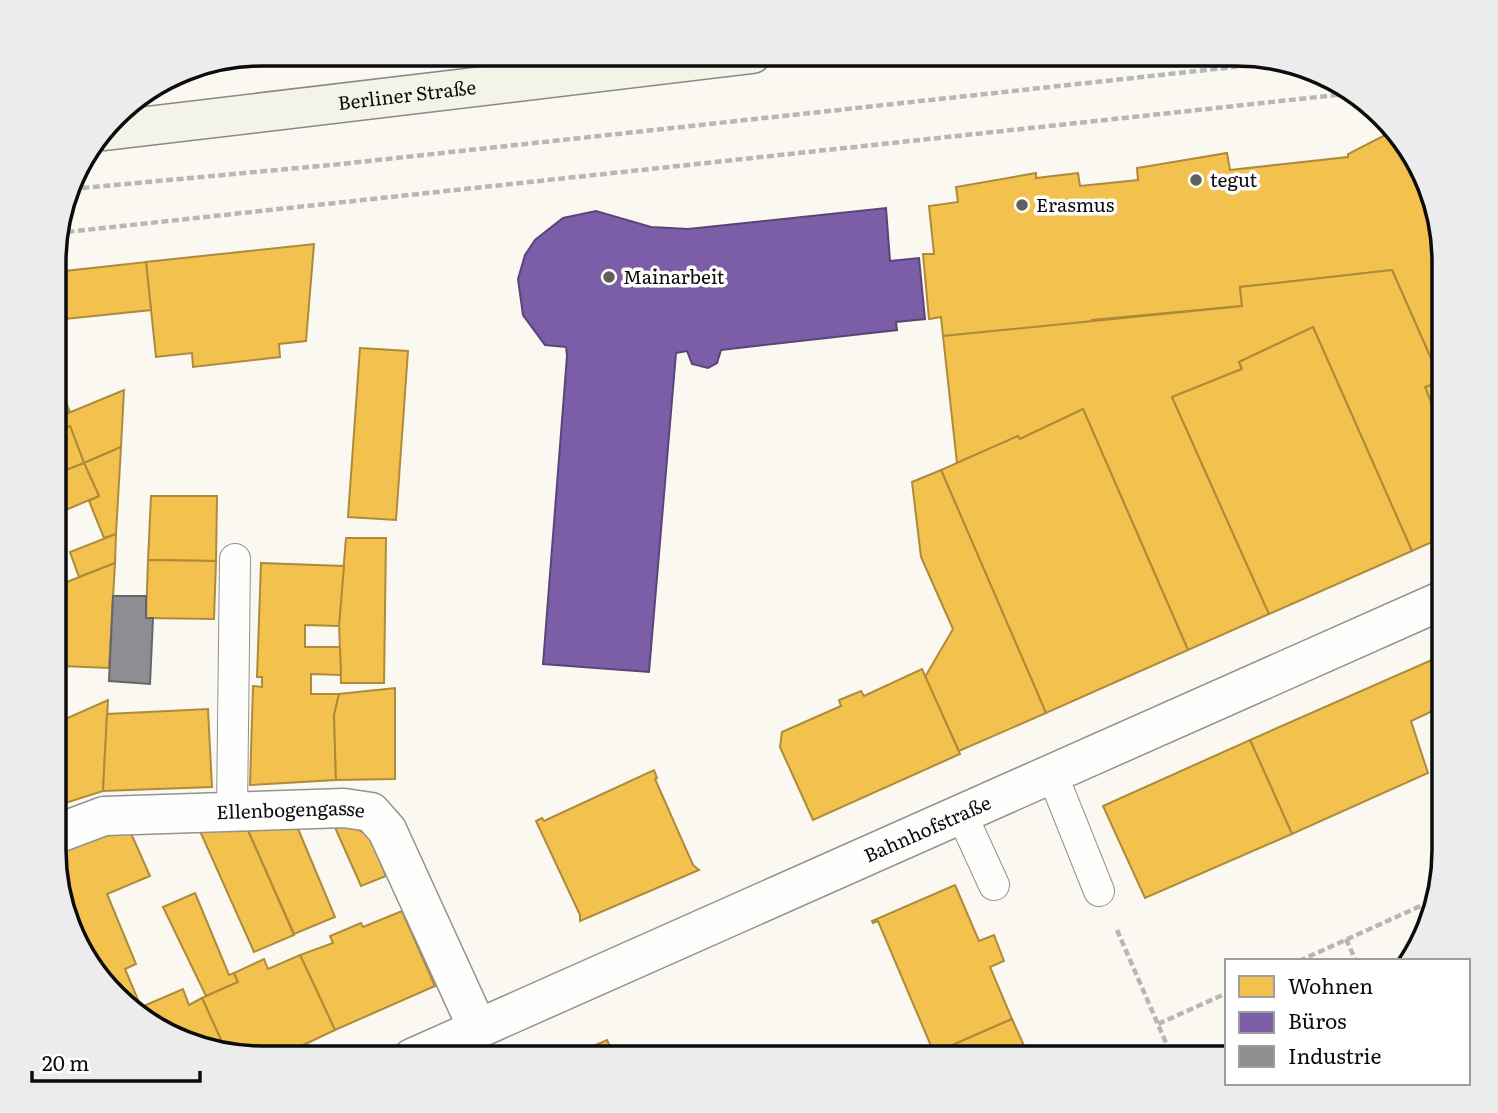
<svg xmlns="http://www.w3.org/2000/svg" width="1498" height="1113" viewBox="0 0 1498 1113" font-family="Literata,serif">
<rect width="100%" height="100%" fill="#faf8f0"/>
<g fill="#f2c14e" stroke="#ad8b3a" stroke-width="2">
<path d="M 1391,132 L 1422,170 L 1443,249 L 1443,432 L 1425,387 L 1441,381 L 1392,270 L 1240,287 L 1242,306 L 1092,320 L 1092,323 L 943,336 L 941,317 L 929,319 L 923,254 L 934,254 L 929,206 L 958,202 L 956,187 L 1036,173 L 1036,178 L 1078,173 L 1080,186 L 1138,180 L 1137,168 L 1227,153 L 1230,170 L 1348,157 L 1348,154 Z"/>
<path d="M 314,244 L 306,341 L 279,344 L 280,357 L 193,367 L 192,353 L 156,357 L 146,262 Z"/>
<path d="M 146,262 L 151,310 L 56,320 L 56,272 Z"/>
<path d="M 1392,270 L 1441,381 L 1425,387 L 1443,432 L 1443,537 L 1412,551 L 1313,327 L 1239,362 L 1242,369 L 1172,397 L 1269,614 L 1188,650 L 1083,409 L 1020,439 L 1018,436 L 957,463 L 943,336 L 1242,306 L 1240,287 Z"/>
<path d="M 1313,327 L 1412,551 L 1269,614 L 1172,397 L 1242,369 L 1239,362 Z"/>
<path d="M 360,348 L 408,351 L 396,520 L 348,517 Z"/>
<path d="M 56,379 L 70,412 L 56,418 Z"/>
<path d="M 124,390 L 121,447 L 84,463 L 70,426 L 66,428 L 61,416 Z"/>
<path d="M 1083,409 L 1188,650 L 1046,713 L 941,470 L 1018,436 L 1020,439 Z"/>
<path d="M 70,426 L 84,463 L 56,474 L 56,432 Z"/>
<path d="M 121,447 L 116,534 L 104,538 L 89,501 L 99,496 L 84,463 Z"/>
<path d="M 84,463 L 99,496 L 56,514 L 56,474 Z"/>
<path d="M 941,470 L 1046,713 L 959,751 L 925,677 L 953,629 L 921,557 L 912,482 Z"/>
<path d="M 151,496 L 217,496 L 216,561 L 148,560 Z"/>
<path d="M 116,534 L 115,563 L 79,577 L 70,552 Z"/>
<path d="M 346,538 L 386,538 L 384,683 L 341,683 L 339,622 Z"/>
<path d="M 148,560 L 216,561 L 214,619 L 146,618 Z"/>
<path d="M 115,563 L 109,668 L 62,666 L 67,582 Z"/>
<path d="M 261,563 L 344,566 L 339,626 L 305,625 L 305,647 L 340,647 L 341,675 L 311,674 L 311,694 L 339,694 L 334,715 L 336,780 L 250,785 L 253,686 L 262,687 L 262,677 L 257,677 Z"/>
<path d="M 67,582 L 66,602 L 56,606 L 56,586 Z"/>
<path d="M 1443,655 L 1443,706 L 1411,721 L 1428,773 L 1292,834 L 1250,740 Z"/>
<path d="M 922,669 L 960,754 L 813,820 L 780,747 L 782,732 L 841,706 L 839,700 L 861,691 L 864,696 Z"/>
<path d="M 395,688 L 395,779 L 336,780 L 334,715 L 339,694 Z"/>
<path d="M 108,700 L 103,791 L 56,806 L 56,710 L 61,721 Z"/>
<path d="M 208,709 L 212,787 L 103,791 L 107,714 Z"/>
<path d="M 1250,740 L 1292,834 L 1145,898 L 1103,806 Z"/>
<path d="M 654,770 L 657,778 L 655,779 L 693,865 L 699,870 L 580,921 L 580,915 L 536,821 L 542,818 L 544,821 Z"/>
<path d="M 333,823 L 347,823 L 369,836 L 386,876 L 361,886 Z"/>
<path d="M 296,824 L 335,917 L 294,934 L 246,826 Z"/>
<path d="M 246,826 L 294,935 L 254,952 L 199,829 Z"/>
<path d="M 119,831 L 130,831 L 150,876 L 107,894 L 136,964 L 125,969 L 141,1007 L 132,1011 L 82,954 L 56,877 L 56,853 Z"/>
<path d="M 955,885 L 979,941 L 994,935 L 1004,961 L 990,967 L 1012,1019 L 934,1053 L 878,921 L 873,923 L 872,921 Z"/>
<path d="M 195,893 L 229,975 L 234,973 L 238,982 L 206,996 L 163,907 Z"/>
<path d="M 402,911 L 435,986 L 335,1030 L 300,955 L 333,943 L 330,936 L 361,923 L 363,927 Z"/>
<path d="M 300,955 L 335,1030 L 297,1048 L 300,1053 L 288,1058 L 285,1053 L 274,1058 L 249,1058 L 227,1053 L 202,998 L 238,982 L 234,973 L 264,959 L 268,969 Z"/>
<path d="M 183,989 L 189,1005 L 202,998 L 227,1053 L 183,1043 L 132,1011 Z"/>
<path d="M 1012,1019 L 1030,1059 L 936,1059 L 934,1053 Z"/>
<path d="M 607,1040 L 615,1058 L 566,1058 Z"/>
</g>
<path fill="#7b5ea7" stroke="#5a4578" stroke-width="2" d="M 886,208 L 890,261 L 919,258 L 925,319 L 896,322 L 897,330 L 721,350 L 717,363 L 708,368 L 692,364 L 687,351 L 676,353 L 649,672 L 543,664 L 567,356 L 566,347 L 545,345 L 523,315 L 518,279 L 525,255 L 535,240 L 563,218 L 596,211 L 651,227 L 688,229 Z"/>
<path fill="#8d8d92" stroke="#66666a" stroke-width="2" d="M 113,596 L 146,596 L 146,618 L 153,618 L 150,684 L 109,681 Z"/>
<g fill="none" stroke-linecap="round" stroke-linejoin="round">
<defs>
<g id="service">
<path d="M 1053,776 L 1099,891"/>
<path d="M 232,811 L 235,559"/>
<path d="M 962,815 L 994,885"/>
</g>
<g id="minor">
<path id="s1" d="M 56,834 L 104,816 L 344,808 L 371,812 L 387,830 L 478,1029"/>
<path id="s2" d="M 412,1058 L 1443,600"/>
</g>
<g id="secondary">
<path id="s3" d="M 105,131 L 752,54"/>
</g>
</defs>
<use href="#service" stroke="#93928f" stroke-width="32"/>
<use href="#minor" stroke="#93928f" stroke-width="41"/>
<use href="#secondary" stroke="#8a8985" stroke-width="41"/>
<g stroke="#b7b7b5" stroke-width="4.5" stroke-dasharray="7 3.5" stroke-linecap="butt">
<path d="M 72,189 L 341,164 L 1280,62"/>
<path d="M 57,233 L 1355,93"/>
<path d="M 1117,930 L 1173,1059"/>
<path d="M 1346,939 L 1356,961"/>
<path d="M 1299,961 L 1436,899"/>
<path d="M 1158,1024 L 1227,993"/>
</g>
<use href="#service" stroke="#fefefd" stroke-width="30"/>
<use href="#minor" stroke="#fefefd" stroke-width="38"/>
<use href="#secondary" stroke="#f4f3e8" stroke-width="38"/>
</g>
<g fill="#5f5f5c" stroke="#fff" stroke-width="2.5">
<circle cx="1196" cy="180" r="7"/>
<circle cx="1022" cy="205" r="7"/>
<circle cx="609" cy="277" r="7"/>
</g>
<g text-anchor="middle" stroke-width="7" stroke-linejoin="round" paint-order="stroke">
<g font-size="19" fill="#0c0c0c" stroke="#fff">
<text dy="7" stroke="none"><textPath href="#s3" startOffset="304">Berliner Straße</textPath></text>
<text dy="7" stroke="none"><textPath href="#s1" startOffset="238">Ellenbogengasse</textPath></text>
<text dy="7" stroke="none"><textPath href="#s2" startOffset="564">Bahnhofstraße</textPath></text>
</g>
<g font-size="19" fill="#0c0c0c" stroke="#fff" text-anchor="start">
<text x="1210" y="187">tegut</text>
<text x="1036" y="212">Erasmus</text>
<text x="623" y="284">Mainarbeit</text>
</g>
</g>
<path d="M0 0H1498V1113H0ZM262 66H1236A196 196 0 0 1 1432 262V850A196 196 0 0 1 1236 1046H262A196 196 0 0 1 66 850V262A196 196 0 0 1 262 66Z" fill="#ececec" fill-rule="evenodd"/>
<path fill="none" stroke="#0c0c0c" stroke-width="3.5" d="M262 66H1236A196 196 0 0 1 1432 262V850A196 196 0 0 1 1236 1046H262A196 196 0 0 1 66 850V262A196 196 0 0 1 262 66Z"/>
<rect x="1225" y="959" width="245" height="126" fill="#ffffff" stroke="#9e9e9e" stroke-width="2"/>
<rect x="1239" y="976" width="35" height="21" fill="#f2c14e" stroke="#9e9e9e" stroke-width="2"/>
<text x="1288" y="994" font-size="21" fill="#0c0c0c">Wohnen</text>
<rect x="1239" y="1012" width="35" height="21" fill="#7b5ea7" stroke="#9e9e9e" stroke-width="2"/>
<text x="1288" y="1029" font-size="21" fill="#0c0c0c">Büros</text>
<rect x="1239" y="1046" width="35" height="21" fill="#8d8d92" stroke="#9e9e9e" stroke-width="2"/>
<text x="1288" y="1064" font-size="21" fill="#0c0c0c">Industrie</text>
<path d="M32 1071v10h168v-10" fill="none" stroke="#0c0c0c" stroke-width="3.5"/>
<text x="42" y="1071" font-size="21" fill="#0c0c0c" stroke="#ffffff" stroke-width="5" paint-order="stroke">20 m</text>
</svg>
